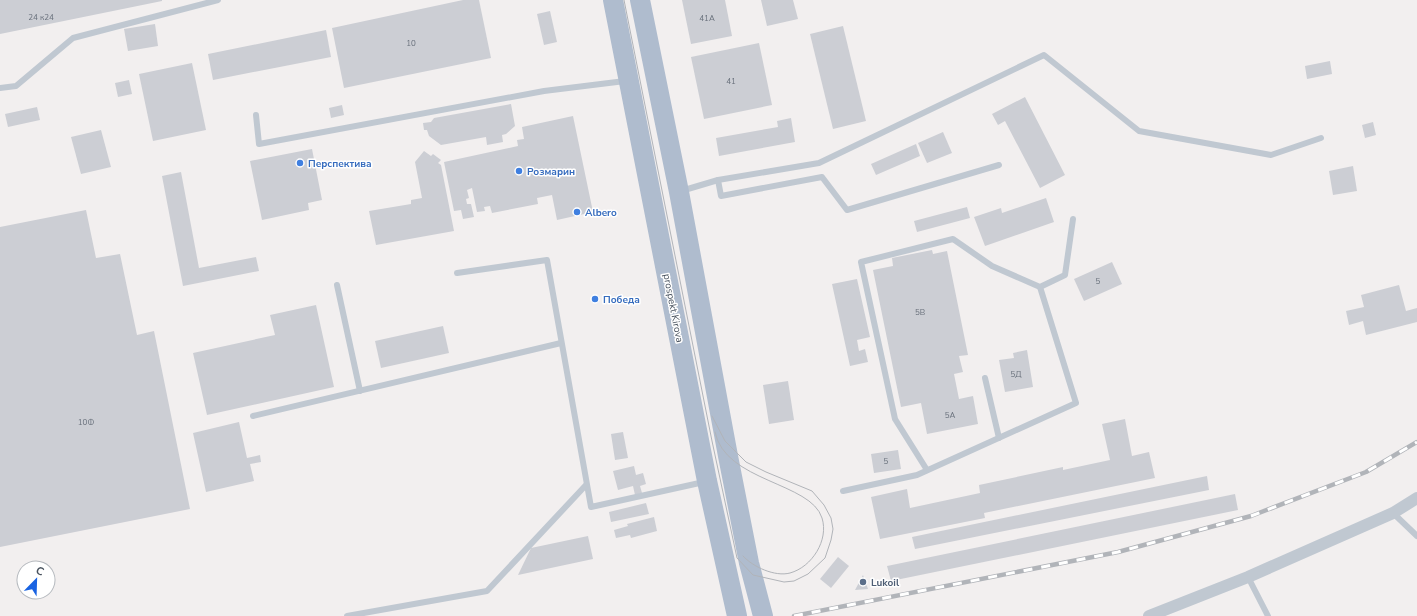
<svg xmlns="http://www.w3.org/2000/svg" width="1417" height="616" viewBox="0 0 1417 616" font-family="'Nunito Sans',sans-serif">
<rect width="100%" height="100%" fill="#f2efef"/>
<g fill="#ccced4">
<path d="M 0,0 L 162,0 L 162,1 L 0,34 Z"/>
<path d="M 463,0 L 479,0 L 491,58 L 344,88 L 332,28 Z"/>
<path d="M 682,0 L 725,0 L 732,36 L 691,44 Z"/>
<path d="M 761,0 L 793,0 L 798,19 L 767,26 Z"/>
<path d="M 550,11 L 557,42 L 544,45 L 537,14 Z"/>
<path d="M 155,24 L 158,46 L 128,51 L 124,29 Z"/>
<path d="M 843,26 L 866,121 L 833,129 L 810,34 Z"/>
<path d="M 326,30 L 331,57 L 213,80 L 208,54 Z"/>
<path d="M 759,43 L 772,105 L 704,119 L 691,57 Z"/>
<path d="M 1330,61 L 1332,74 L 1307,79 L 1305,66 Z"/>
<path d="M 192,63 L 206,130 L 153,141 L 139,74 Z"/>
<path d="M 129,80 L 132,94 L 118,97 L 115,83 Z"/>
<path d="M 1025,97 L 1065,175 L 1040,188 L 1005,121 L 998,125 L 992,114 Z"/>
<path d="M 511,104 L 515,126 L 506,134 L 502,135 L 503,142 L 487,145 L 486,137 L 441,145 L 429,136 L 427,130 L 424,130 L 423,123 L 431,122 L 434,118 Z"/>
<path d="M 342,105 L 344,115 L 331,118 L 329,108 Z"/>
<path d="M 37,107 L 40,120 L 8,127 L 5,114 Z"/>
<path d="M 573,116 L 593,212 L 557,220 L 552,195 L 537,198 L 538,204 L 492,213 L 490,206 L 484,207 L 485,211 L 477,212 L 472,188 L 467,190 L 469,198 L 466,199 L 467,204 L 471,204 L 474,217 L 463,219 L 461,210 L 454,211 L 444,162 L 518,146 L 517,140 L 524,139 L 522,127 Z"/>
<path d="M 791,118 L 795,142 L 719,156 L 716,138 L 778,127 L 777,121 Z"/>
<path d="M 1373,122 L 1376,135 L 1365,138 L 1362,125 Z"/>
<path d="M 101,130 L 111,167 L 81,174 L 71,137 Z"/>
<path d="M 943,132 L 952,153 L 927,163 L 918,143 Z"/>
<path d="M 916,144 L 920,156 L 876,175 L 871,164 Z"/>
<path d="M 312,149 L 322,200 L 308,203 L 309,210 L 262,220 L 250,161 Z"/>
<path d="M 424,151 L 431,156 L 433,154 L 441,160 L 438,163 L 441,165 L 454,231 L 376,245 L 369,211 L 411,204 L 411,200 L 422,198 L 415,162 Z"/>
<path d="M 1353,166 L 1357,191 L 1333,195 L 1329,171 Z"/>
<path d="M 181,172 L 199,268 L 256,257 L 259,271 L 183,286 L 162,176 Z"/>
<path d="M 1046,198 L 1054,222 L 985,246 L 974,217 L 1001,208 L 1002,213 Z"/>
<path d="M 967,207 L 970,218 L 917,232 L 914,221 Z"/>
<path d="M 86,210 L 96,258 L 120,254 L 137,335 L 154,331 L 190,509 L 0,547 L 0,227 Z"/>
<path d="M 932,250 L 933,254 L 947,251 L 968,355 L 959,356 L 963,372 L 954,374 L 959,399 L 973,396 L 978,424 L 927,434 L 921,403 L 901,407 L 873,270 L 893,266 L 892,258 Z"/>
<path d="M 1112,262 L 1122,284 L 1084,301 L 1074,279 Z"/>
<path d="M 857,279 L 870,337 L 857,340 L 859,351 L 865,349 L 868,362 L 850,366 L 832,284 Z"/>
<path d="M 1399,285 L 1406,311 L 1417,308 L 1417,322 L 1366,335 L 1363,321 L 1349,325 L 1346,311 L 1364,307 L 1361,295 Z"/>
<path d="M 316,305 L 334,387 L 207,415 L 193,353 L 275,335 L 270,315 Z"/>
<path d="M 443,326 L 449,353 L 381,368 L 375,341 Z"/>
<path d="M 1027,350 L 1033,387 L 1005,392 L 999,360 L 1014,358 L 1013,353 Z"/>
<path d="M 788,381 L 794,420 L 769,424 L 763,385 Z"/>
<path d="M 1125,419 L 1132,456 L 1149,452 L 1155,478 L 984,513 L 985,518 L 880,539 L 871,497 L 907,489 L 910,508 L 980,493 L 979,485 L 1063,467 L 1063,470 L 1110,460 L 1102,424 Z"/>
<path d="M 239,422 L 247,458 L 260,455 L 261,462 L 250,464 L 254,481 L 206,492 L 193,433 Z"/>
<path d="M 623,432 L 628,458 L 615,460 L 611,434 Z"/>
<path d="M 898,450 L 901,469 L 874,473 L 871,454 Z"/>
<path d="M 634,466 L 636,475 L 643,473 L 646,484 L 640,486 L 642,493 L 635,495 L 633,486 L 618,490 L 613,471 Z"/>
<path d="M 1207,476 L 1209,490 L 915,549 L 912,537 Z"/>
<path d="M 1235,494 L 1238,510 L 891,581 L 887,566 Z"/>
<path d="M 646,503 L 649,514 L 611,522 L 609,512 Z"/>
<path d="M 654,517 L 657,531 L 631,538 L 630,535 L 616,538 L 614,530 L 628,526 L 627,524 Z"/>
<path d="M 588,536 L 593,559 L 518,575 L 531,548 Z"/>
<path d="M 838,557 L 849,566 L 831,588 L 820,579 Z"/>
<path d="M 863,575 L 868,589 L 855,590 Z"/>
</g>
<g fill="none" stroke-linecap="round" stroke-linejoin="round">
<g stroke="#c0c8d1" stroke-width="6">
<path d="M 0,88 L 16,86 L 73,38 L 218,0"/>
<path d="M 256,115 L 259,144 L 544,91 L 625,81"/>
<path d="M 718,180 L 721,196 L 822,177 L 847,210 L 999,165"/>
<path d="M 681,191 L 718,180 L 819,163 L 1044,55 L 1139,131 L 1271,155 L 1321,138"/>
<path d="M 457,273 L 547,260 L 591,507 L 704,482"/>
<path d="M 337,285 L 360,391"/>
<path d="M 985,378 L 999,438"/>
<path d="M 253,416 L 561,343"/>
<path d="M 927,470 L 895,419 L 861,262 L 953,239 L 992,266 L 1040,287 L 1065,275 L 1073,219"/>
<path d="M 843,491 L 917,475 L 1076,403 L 1040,287"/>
<path d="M 1393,513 L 1417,536"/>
<path d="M 1248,577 L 1268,616"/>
<path d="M 347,616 L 487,591 L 586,485"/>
</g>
<path stroke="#c0c8d1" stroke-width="12" d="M 1149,616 L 1248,577 L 1393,513 L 1417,498"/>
<g stroke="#afbcce" stroke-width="20">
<path d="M 613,0 L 707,481 L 737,616"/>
<path d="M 640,0 L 679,192 L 728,456 L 749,563 L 763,616"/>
</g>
<g stroke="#b1b4b9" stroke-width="1">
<path d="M 624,0 L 712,441 L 737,558 L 753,575 L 784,582 L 794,581 L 808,574 L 825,558 L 831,540 L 833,529 L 831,518 L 824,505 L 812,491 L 766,472 L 746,462 L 725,441 L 712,416"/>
<path d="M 715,432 C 725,482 811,482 822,518 C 829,540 812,567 790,573 C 775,577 753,567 743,556"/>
</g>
<defs>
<path id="rail" d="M 794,616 L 1118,552 L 1251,516 L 1366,472 L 1417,442"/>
</defs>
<use href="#rail" stroke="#b1b4b9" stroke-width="4.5"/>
<use href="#rail" stroke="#fff" stroke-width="3" stroke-dasharray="9" stroke-linecap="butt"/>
</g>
<g fill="#3f7fe0" stroke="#fff" stroke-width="1.5">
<circle cx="300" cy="163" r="4"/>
<circle cx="519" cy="171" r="4"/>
<circle cx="577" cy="212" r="4"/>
<circle cx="595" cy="299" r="4"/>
</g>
<circle fill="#5c6f8a" stroke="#fff" stroke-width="1.5" cx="863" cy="582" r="4"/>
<g text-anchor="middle" stroke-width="3" stroke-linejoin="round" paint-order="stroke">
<g font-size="8" fill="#68707b">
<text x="41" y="20">24 к24</text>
<text x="707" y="21">41А</text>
<text x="411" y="46">10</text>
<text x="731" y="84">41</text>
<text x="1098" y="284">5</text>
<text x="920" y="315">5В</text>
<text x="1016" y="377">5Д</text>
<text x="950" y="418">5А</text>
<text x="86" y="425">10Ф</text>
<text x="886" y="464">5</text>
</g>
<g font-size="10" font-weight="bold" fill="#366cbe" stroke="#fff" text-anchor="start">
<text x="308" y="167">Перспектива</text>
<text x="527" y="175">Розмарин</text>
<text x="585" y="216">Albero</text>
<text x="603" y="303">Победа</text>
</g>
<g font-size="10" fill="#47515d" stroke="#fff">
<text transform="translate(674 308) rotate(79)" y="4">prospekt Kirova</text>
</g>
<g font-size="10" font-weight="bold" fill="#4e5e75" stroke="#fff" text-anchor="start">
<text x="871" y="586">Lukoil</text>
</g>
</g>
<g transform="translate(36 580) rotate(23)"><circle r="19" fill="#ffffff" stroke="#b5b9be"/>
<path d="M0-3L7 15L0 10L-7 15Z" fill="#1963e2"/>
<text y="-6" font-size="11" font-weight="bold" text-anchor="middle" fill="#47515d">С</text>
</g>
</svg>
